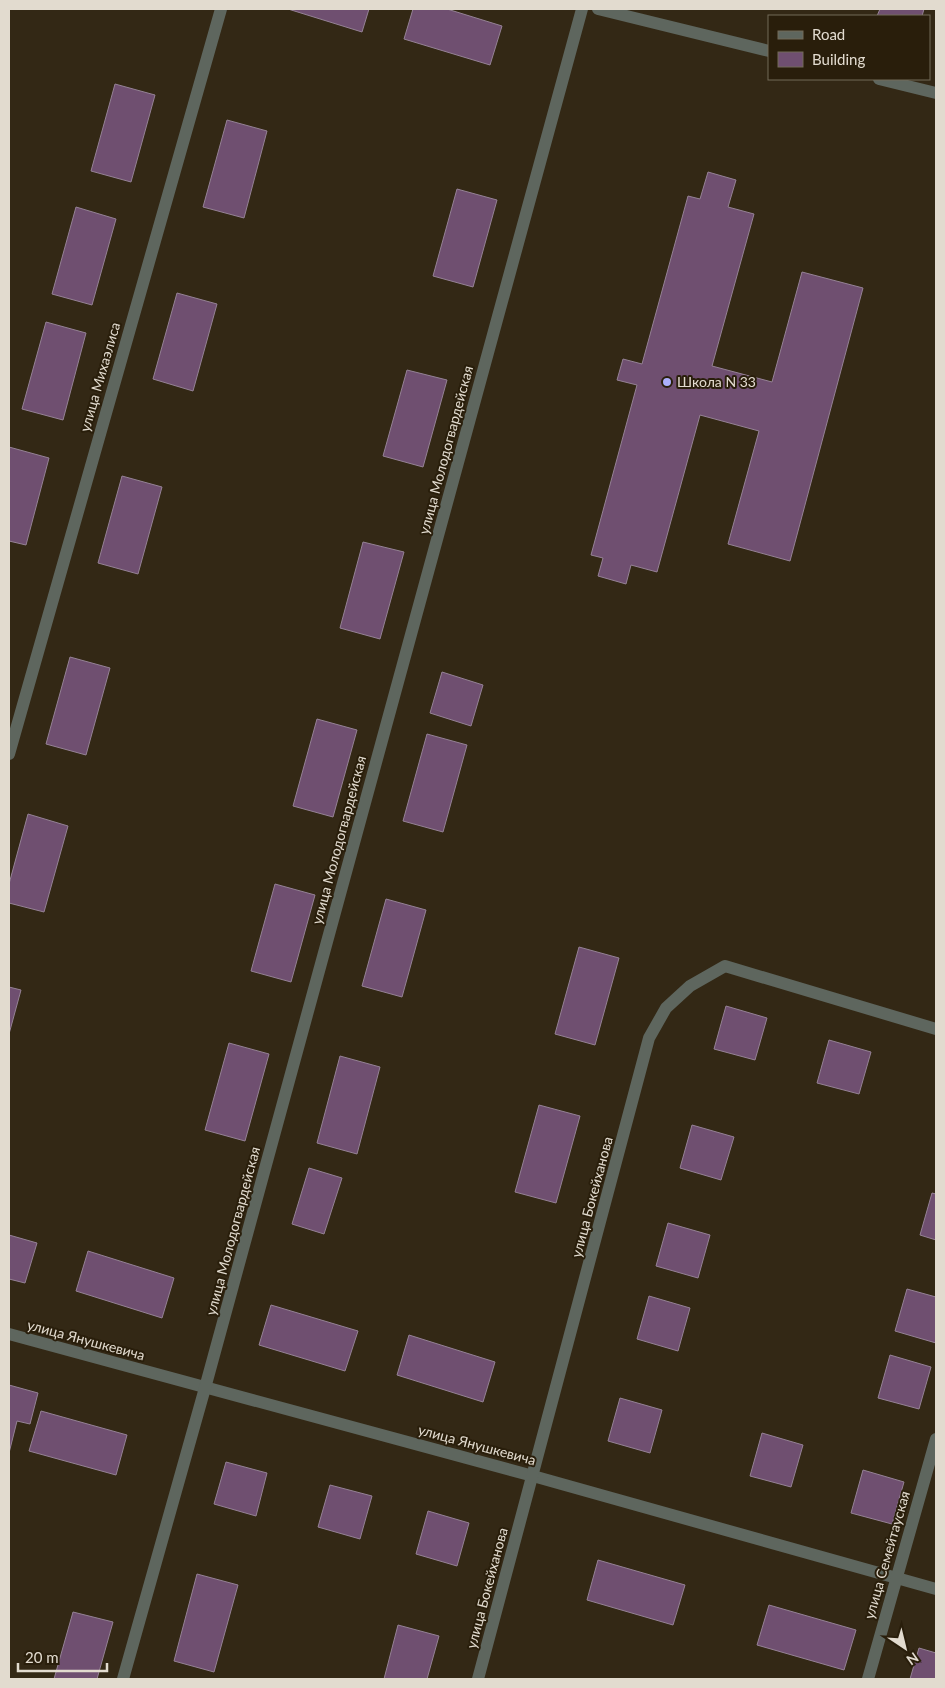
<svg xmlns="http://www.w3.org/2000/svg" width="945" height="1688" viewBox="0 0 945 1688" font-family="Lato,sans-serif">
<rect width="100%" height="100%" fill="#332815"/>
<g fill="#6f4f70" stroke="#958295">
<path d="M 288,9 L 369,9 L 362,32 Z"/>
<path d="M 413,9 L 447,9 L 502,26 L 490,65 L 404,39 Z"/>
<path d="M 880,9 L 924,9 L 922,16 L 877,16 Z"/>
<path d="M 115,84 L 155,95 L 131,182 L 91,171 Z"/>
<path d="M 227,120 L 267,131 L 244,218 L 203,207 Z"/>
<path d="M 708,172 L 736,180 L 728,207 L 754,214 L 712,366 L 772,382 L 802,272 L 863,288 L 790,561 L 728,544 L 759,431 L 700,415 L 657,572 L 631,565 L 626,584 L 598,576 L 603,558 L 591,555 L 637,385 L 617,380 L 623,359 L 642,364 L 688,196 L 700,199 Z"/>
<path d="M 457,189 L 497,200 L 473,287 L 433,276 Z"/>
<path d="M 76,207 L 116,219 L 92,305 L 52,294 Z"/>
<path d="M 177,293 L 217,304 L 193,391 L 153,379 Z"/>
<path d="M 46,322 L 86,333 L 63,420 L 22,409 Z"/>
<path d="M 407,370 L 447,380 L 423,467 L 383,456 Z"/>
<path d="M 9,447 L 49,458 L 26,545 L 9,541 Z"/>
<path d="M 122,476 L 162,487 L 138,574 L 98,563 Z"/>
<path d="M 363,542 L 404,552 L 380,639 L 340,628 Z"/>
<path d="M 70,657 L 110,668 L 86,755 L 46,744 Z"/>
<path d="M 442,672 L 483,685 L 471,726 L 430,713 Z"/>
<path d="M 317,719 L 357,730 L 333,817 L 293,806 Z"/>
<path d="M 427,734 L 467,745 L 443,832 L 403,821 Z"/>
<path d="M 28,814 L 68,826 L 44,912 L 9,903 L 9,884 Z"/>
<path d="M 275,884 L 315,895 L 291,982 L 251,971 Z"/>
<path d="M 386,899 L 426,910 L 402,997 L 362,986 Z"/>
<path d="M 579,947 L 619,958 L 595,1045 L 555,1034 Z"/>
<path d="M 9,987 L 21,990 L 9,1034 Z"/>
<path d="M 726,1006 L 767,1018 L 755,1060 L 714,1049 Z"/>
<path d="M 829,1040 L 871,1052 L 859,1094 L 817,1083 Z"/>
<path d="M 229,1043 L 269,1054 L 245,1141 L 205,1130 Z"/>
<path d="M 340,1056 L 380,1067 L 357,1154 L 317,1143 Z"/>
<path d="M 539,1105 L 580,1116 L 556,1203 L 515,1192 Z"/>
<path d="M 692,1125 L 734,1137 L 721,1180 L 680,1168 Z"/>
<path d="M 309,1168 L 342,1178 L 324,1234 L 292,1224 Z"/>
<path d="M 932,1193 L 936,1194 L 936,1240 L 920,1235 Z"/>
<path d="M 668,1223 L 710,1235 L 698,1278 L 656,1266 Z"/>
<path d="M 9,1235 L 37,1243 L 25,1283 L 9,1279 Z"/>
<path d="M 88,1251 L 174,1278 L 162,1318 L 76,1291 Z"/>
<path d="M 907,1289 L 936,1297 L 936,1343 L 895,1331 Z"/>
<path d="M 649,1296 L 690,1308 L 678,1351 L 637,1339 Z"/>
<path d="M 271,1305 L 358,1331 L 345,1371 L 259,1345 Z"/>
<path d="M 409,1335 L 495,1362 L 483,1402 L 397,1375 Z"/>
<path d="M 890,1355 L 931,1367 L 919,1409 L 878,1398 Z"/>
<path d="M 9,1385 L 38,1393 L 30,1424 L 17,1421 L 9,1453 Z"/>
<path d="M 620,1398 L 662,1410 L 650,1453 L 608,1441 Z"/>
<path d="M 41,1411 L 127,1435 L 116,1475 L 29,1451 Z"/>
<path d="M 762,1433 L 803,1445 L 791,1487 L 750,1476 Z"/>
<path d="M 226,1462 L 267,1473 L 256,1516 L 214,1504 Z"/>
<path d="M 863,1470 L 904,1482 L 892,1524 L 851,1513 Z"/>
<path d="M 330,1485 L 372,1496 L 360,1539 L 318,1527 Z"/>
<path d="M 428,1511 L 469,1523 L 457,1566 L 416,1554 Z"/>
<path d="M 598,1560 L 685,1585 L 673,1625 L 587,1600 Z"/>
<path d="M 197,1574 L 238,1585 L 214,1672 L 174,1661 Z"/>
<path d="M 769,1605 L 856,1630 L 844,1670 L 757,1645 Z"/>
<path d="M 73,1612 L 113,1622 L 97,1679 L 54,1679 Z"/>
<path d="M 398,1625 L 439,1636 L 427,1679 L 384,1679 Z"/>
<path d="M 919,1648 L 936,1653 L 936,1679 L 910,1679 Z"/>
</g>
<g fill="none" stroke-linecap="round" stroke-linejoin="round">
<g stroke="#5e665e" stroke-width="12">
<path d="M 598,9 L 769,51"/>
<path d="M 879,79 L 936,93"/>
<path d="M 9,754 L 221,9"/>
<path d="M 9,1334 L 533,1476 L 936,1589"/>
<path d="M 123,1679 L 205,1388 L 582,9"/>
<path d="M 478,1679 L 649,1038 L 666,1008 L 690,986 L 725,966 L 936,1029"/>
<path d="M 868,1679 L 936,1439"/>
</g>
</g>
<circle fill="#acaffb" stroke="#291e0b" stroke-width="2" cx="667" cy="382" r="5"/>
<g text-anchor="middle" stroke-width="4" stroke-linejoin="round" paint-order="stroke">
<g font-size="14" fill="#e2dbcf" stroke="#291e0b">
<text transform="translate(100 377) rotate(-74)" y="5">улица Михаэлиса</text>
<text transform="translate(446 450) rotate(-75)" y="5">улица Молодогвардейская</text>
<text transform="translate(339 840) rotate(-75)" y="5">улица Молодогвардейская</text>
<text transform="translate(592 1197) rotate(-75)" y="5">улица Бокейханова</text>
<text transform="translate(233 1231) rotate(-75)" y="5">улица Молодогвардейская</text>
<text transform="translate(86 1340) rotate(15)" y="5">улица Янушкевича</text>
<text transform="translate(477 1445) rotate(15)" y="5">улица Янушкевича</text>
<text transform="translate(887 1555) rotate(-74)" y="5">улица Семейтауская</text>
<text transform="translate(487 1588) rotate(-75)" y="5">улица Бокейханова</text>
</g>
<g font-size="14" fill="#e2dbcf" stroke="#291e0b" text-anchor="start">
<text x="677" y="387">Школа N 33</text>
</g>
</g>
<rect width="945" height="1688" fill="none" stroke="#e2dbcf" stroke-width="20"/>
<rect x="768" y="15" width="162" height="65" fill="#291e0b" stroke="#736a59"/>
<rect x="778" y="31" width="25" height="8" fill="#5e665e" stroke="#736a59"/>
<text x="812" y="40" font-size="15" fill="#e2dbcf">Road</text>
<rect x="778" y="52" width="25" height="15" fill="#6f4f70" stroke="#736a59"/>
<text x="812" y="65" font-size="15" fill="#e2dbcf">Building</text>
<g transform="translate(905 1648) rotate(145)" stroke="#291e0b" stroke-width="4" paint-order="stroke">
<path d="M0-4L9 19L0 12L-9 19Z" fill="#e2dbcf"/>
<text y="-8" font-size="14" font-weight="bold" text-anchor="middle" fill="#e2dbcf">N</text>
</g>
<path d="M18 1663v8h89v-8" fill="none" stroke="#e2dbcf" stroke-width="2.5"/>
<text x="25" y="1663" font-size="15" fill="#e2dbcf" stroke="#291e0b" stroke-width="4" paint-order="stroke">20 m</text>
</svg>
